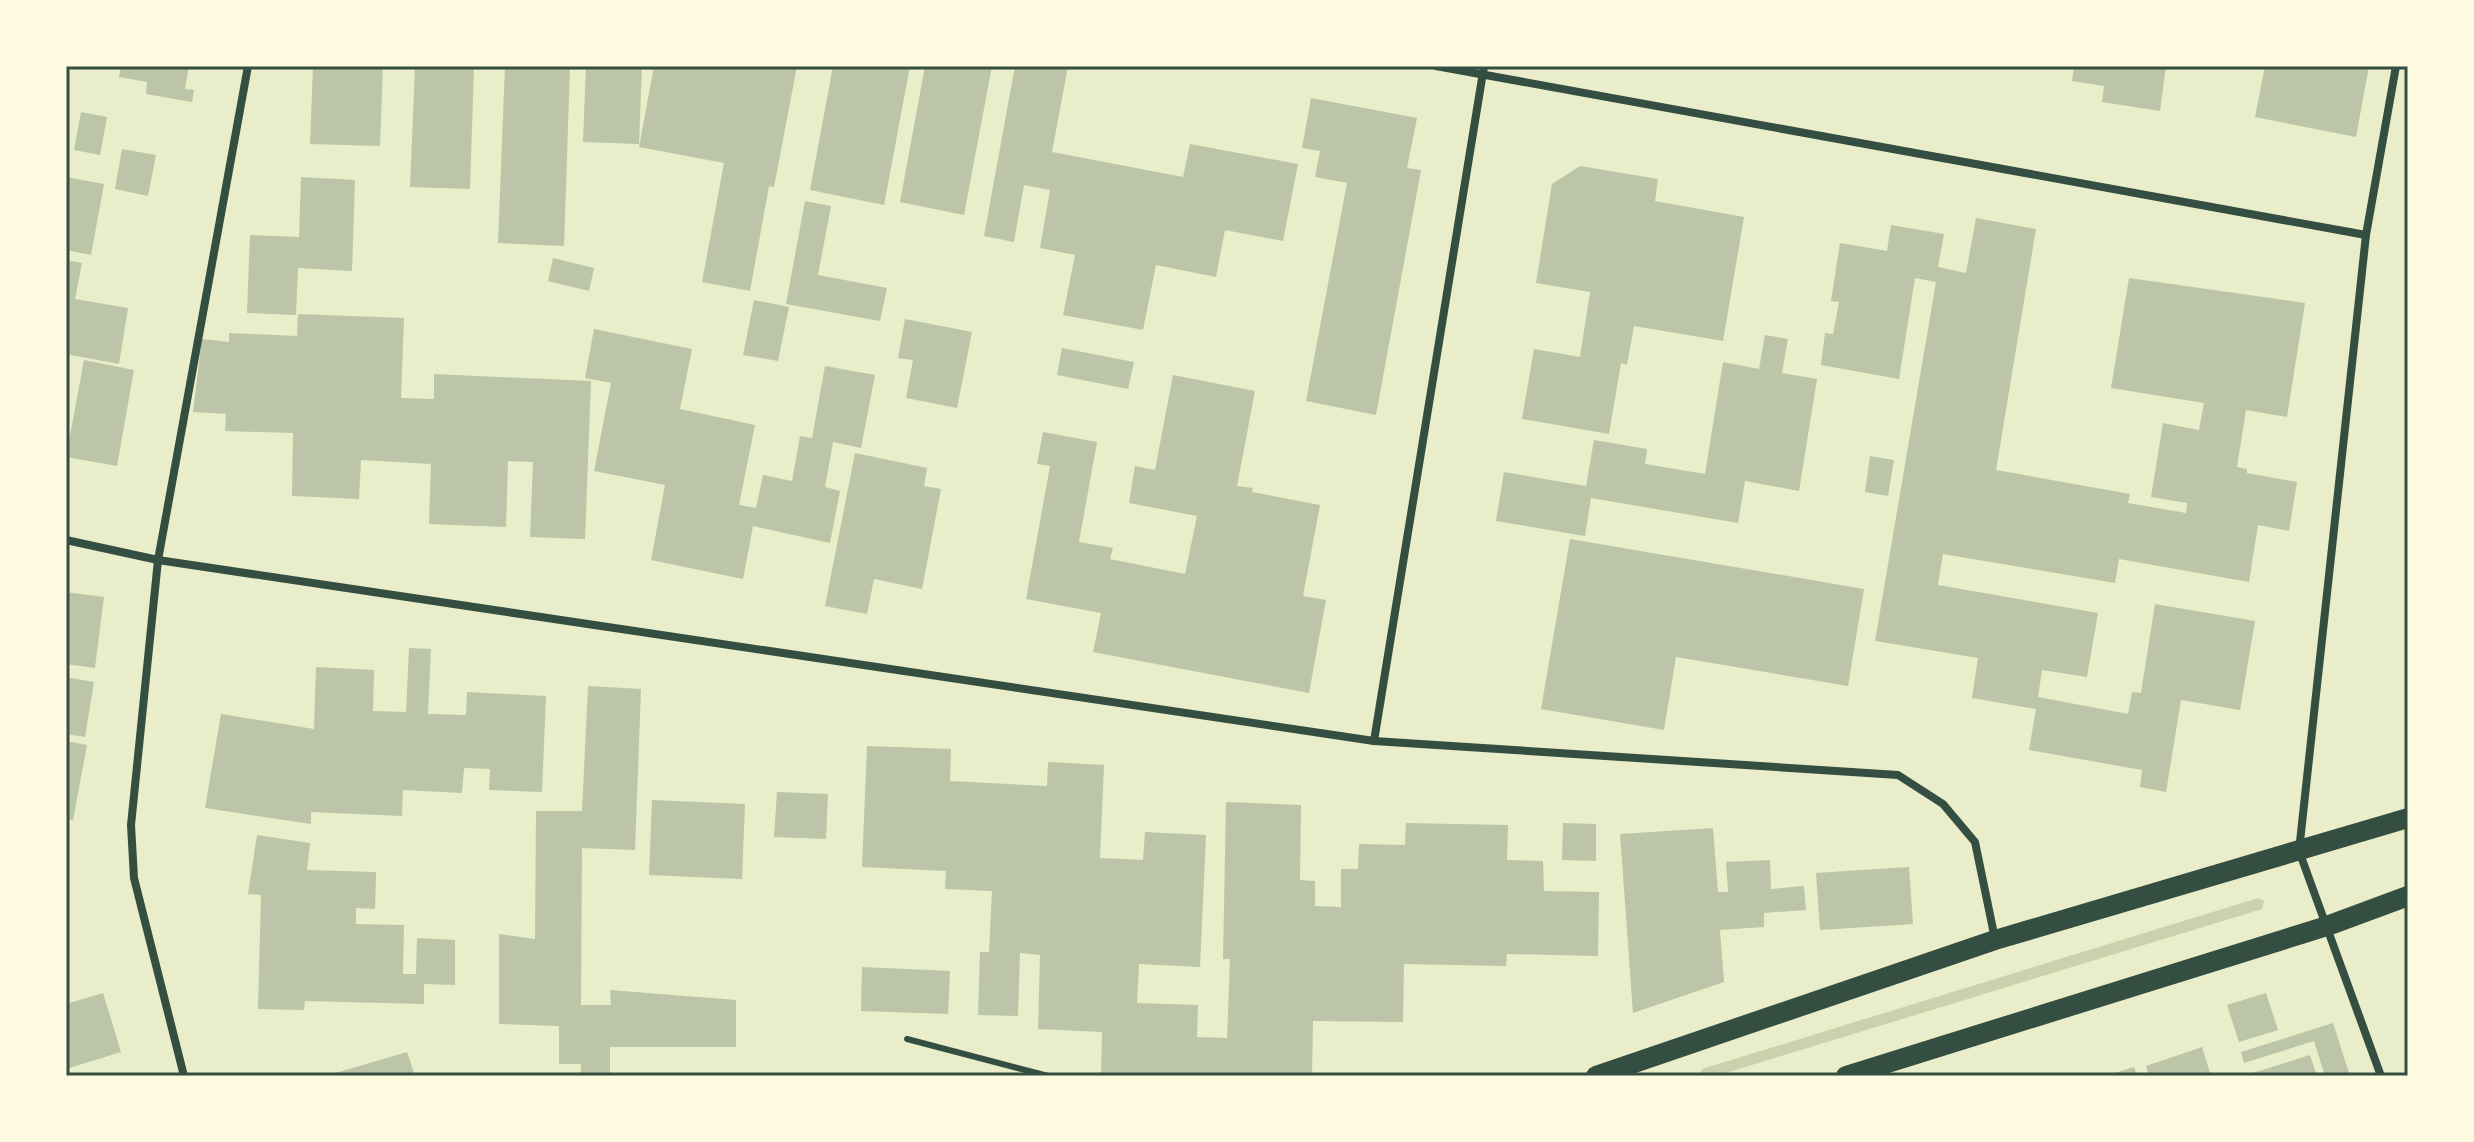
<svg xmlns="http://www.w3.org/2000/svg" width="2474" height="1142" viewBox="0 0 2474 1142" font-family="'Zilla Slab',serif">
<rect width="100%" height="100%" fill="#e9edc9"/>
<path fill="#cad2ad" d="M 2258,898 L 2264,901 L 2262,909 L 1716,1076 L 1700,1076 L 1702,1069 Z"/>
<g fill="#bcc5a7">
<path d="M 121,66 L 189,66 L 185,89 L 194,90 L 192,102 L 146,94 L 147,82 L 119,77 Z"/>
<path d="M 313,66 L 383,66 L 380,146 L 310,144 Z"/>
<path d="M 415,66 L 474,66 L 470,189 L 410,187 Z"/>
<path d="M 505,66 L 570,66 L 564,246 L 498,243 Z"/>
<path d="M 586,66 L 642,66 L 639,144 L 583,142 Z"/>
<path d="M 654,66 L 797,66 L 774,187 L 769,186 L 750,291 L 702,282 L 724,163 L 639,147 Z"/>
<path d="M 833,66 L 910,66 L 884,205 L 810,190 Z"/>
<path d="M 925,66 L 992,66 L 964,215 L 900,202 Z"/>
<path d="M 1015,66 L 1068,66 L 1052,152 L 1183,177 L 1190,144 L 1298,164 L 1283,241 L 1225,230 L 1216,277 L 1156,265 L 1143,330 L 1063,315 L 1075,255 L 1040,248 L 1050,190 L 1024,185 L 1014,242 L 984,236 Z"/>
<path d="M 2074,66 L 2166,66 L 2160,111 L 2102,102 L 2104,86 L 2072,81 Z"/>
<path d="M 2265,66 L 2369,66 L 2356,137 L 2255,117 Z"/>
<path d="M 1311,98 L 1417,118 L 1407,168 L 1421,170 L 1376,415 L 1306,401 L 1347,183 L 1315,177 L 1320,151 L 1302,148 Z"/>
<path d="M 81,112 L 107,117 L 100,155 L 74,150 Z"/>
<path d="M 122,149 L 156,155 L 148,196 L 115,189 Z"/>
<path d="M 1580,166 L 1658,179 L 1655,201 L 1744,217 L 1723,341 L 1634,326 L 1627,365 L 1621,363 L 1609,434 L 1522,419 L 1534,349 L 1580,357 L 1590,292 L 1536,283 L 1552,184 Z"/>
<path d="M 66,177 L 104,184 L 91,255 L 66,250 Z"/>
<path d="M 301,177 L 355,180 L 352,271 L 298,268 L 296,315 L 247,313 L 250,235 L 299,237 Z"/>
<path d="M 805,201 L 831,206 L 818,275 L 887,288 L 880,321 L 786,304 Z"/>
<path d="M 1976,218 L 2036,229 L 1996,470 L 2130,494 L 2128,503 L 2186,513 L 2187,503 L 2151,497 L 2163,423 L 2199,430 L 2204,403 L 2111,388 L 2129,278 L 2305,303 L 2287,417 L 2246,410 L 2237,467 L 2247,469 L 2247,473 L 2297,482 L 2289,531 L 2258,525 L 2249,582 L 2119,559 L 2115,583 L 1943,554 L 1938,585 L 2098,613 L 2087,677 L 2042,670 L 2038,697 L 2128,714 L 2132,692 L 2141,693 L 2155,604 L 2255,621 L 2240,710 L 2181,700 L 2166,792 L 2140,787 L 2142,770 L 2029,750 L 2036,709 L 1972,698 L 1978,658 L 1875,641 L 1936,282 L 1915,278 L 1899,379 L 1821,365 L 1825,333 L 1833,334 L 1839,302 L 1831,301 L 1840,243 L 1887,251 L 1891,225 L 1944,234 L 1938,267 L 1966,273 Z"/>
<path d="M 553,258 L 594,268 L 589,291 L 548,281 Z"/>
<path d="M 66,260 L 82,263 L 75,299 L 128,308 L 119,364 L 66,354 Z"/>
<path d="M 754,300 L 789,307 L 778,361 L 743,355 Z"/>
<path d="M 298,314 L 404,318 L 401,398 L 434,399 L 434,374 L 591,381 L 585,539 L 530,537 L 533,462 L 508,461 L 506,527 L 429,524 L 431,464 L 361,460 L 359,499 L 292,496 L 293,433 L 225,431 L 226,414 L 193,412 L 202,339 L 229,342 L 229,333 L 297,336 Z"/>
<path d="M 905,319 L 972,332 L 957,408 L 906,398 L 913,360 L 898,358 Z"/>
<path d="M 594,329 L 692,349 L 680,409 L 755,425 L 739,505 L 756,508 L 763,475 L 792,481 L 800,436 L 812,438 L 825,366 L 875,375 L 861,448 L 833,442 L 825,487 L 840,491 L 830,543 L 753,526 L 743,579 L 651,560 L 665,485 L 594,471 L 611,383 L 585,378 Z"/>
<path d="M 1765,335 L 1788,339 L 1782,373 L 1817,379 L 1799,491 L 1745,481 L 1738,523 L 1591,498 L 1585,536 L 1496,521 L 1504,472 L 1586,486 L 1594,440 L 1647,449 L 1645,464 L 1705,474 L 1723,362 L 1759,369 Z"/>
<path d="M 1062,348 L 1134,362 L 1128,389 L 1057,375 Z"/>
<path d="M 84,360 L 134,370 L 117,466 L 66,457 Z"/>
<path d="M 1173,375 L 1255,391 L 1237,486 L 1253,488 L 1252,492 L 1320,505 L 1303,596 L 1326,600 L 1309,693 L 1093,652 L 1101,613 L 1026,599 L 1050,466 L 1037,464 L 1043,432 L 1097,442 L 1079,542 L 1113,548 L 1110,559 L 1185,574 L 1197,516 L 1129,503 L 1135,466 L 1155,470 Z"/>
<path d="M 855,453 L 927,468 L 924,486 L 941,489 L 922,589 L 874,579 L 867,614 L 825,606 Z"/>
<path d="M 1870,456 L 1894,460 L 1888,496 L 1865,492 Z"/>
<path d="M 1570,539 L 1864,589 L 1848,686 L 1676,657 L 1664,730 L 1541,709 Z"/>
<path d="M 66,592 L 104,597 L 95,668 L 66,664 Z"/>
<path d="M 409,648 L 431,649 L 428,714 L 466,715 L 467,692 L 546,696 L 542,792 L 489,790 L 490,769 L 464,768 L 462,793 L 403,790 L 402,816 L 311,812 L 311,824 L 205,808 L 221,714 L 314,729 L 316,667 L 374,670 L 373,711 L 406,712 Z"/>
<path d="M 66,677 L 94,682 L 85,737 L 66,734 Z"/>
<path d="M 588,686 L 641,689 L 635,850 L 582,848 L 581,1005 L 611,1005 L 610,990 L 736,1000 L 736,1047 L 610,1047 L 610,1076 L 581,1076 L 581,1064 L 559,1064 L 559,1026 L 499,1024 L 499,934 L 535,939 L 536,811 L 582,811 Z"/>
<path d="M 66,741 L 87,745 L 73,820 L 66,819 Z"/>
<path d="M 867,746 L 951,749 L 950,781 L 1047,786 L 1048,762 L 1104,765 L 1100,858 L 1143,860 L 1145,832 L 1206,835 L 1200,967 L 1139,964 L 1137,1003 L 1198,1005 L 1197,1037 L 1227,1038 L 1230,959 L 1223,959 L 1226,802 L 1301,805 L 1300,880 L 1315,881 L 1315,906 L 1341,907 L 1341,869 L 1358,869 L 1359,844 L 1405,845 L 1406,823 L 1508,825 L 1507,860 L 1543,861 L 1544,891 L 1599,892 L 1598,956 L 1507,954 L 1506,966 L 1404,964 L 1403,1022 L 1313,1021 L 1312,1076 L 1101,1076 L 1102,1032 L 1038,1029 L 1040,955 L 1020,953 L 1018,1016 L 978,1015 L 980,952 L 989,952 L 992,891 L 945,889 L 946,871 L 862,867 Z"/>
<path d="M 777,792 L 828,794 L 826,839 L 774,837 Z"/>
<path d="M 652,800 L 745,804 L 742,879 L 649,875 Z"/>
<path d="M 1563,823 L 1596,824 L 1596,861 L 1562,860 Z"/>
<path d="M 1713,828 L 1718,892 L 1728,892 L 1726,862 L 1770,860 L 1771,889 L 1804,886 L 1806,910 L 1764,913 L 1764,927 L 1720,930 L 1724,982 L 1633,1013 L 1620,834 Z"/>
<path d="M 257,835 L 310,843 L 307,870 L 376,872 L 375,909 L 356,908 L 356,924 L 404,925 L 403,974 L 416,974 L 417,938 L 455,940 L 455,985 L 424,984 L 424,1004 L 305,1001 L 304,1010 L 258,1009 L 261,895 L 248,894 Z"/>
<path d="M 1909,867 L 1913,924 L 1820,930 L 1816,873 Z"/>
<path d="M 862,967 L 950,971 L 948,1014 L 861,1011 Z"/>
<path d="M 103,993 L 121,1052 L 66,1069 L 66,1004 Z"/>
<path d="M 2266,993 L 2278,1030 L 2239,1042 L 2227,1005 Z"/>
<path d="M 2333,1023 L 2350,1076 L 2325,1076 L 2314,1041 L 2244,1063 L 2241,1052 Z"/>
<path d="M 2202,1047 L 2211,1076 L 2149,1076 L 2146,1066 Z"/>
<path d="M 407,1052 L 415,1076 L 329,1076 L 329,1075 Z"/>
<path d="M 2310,1055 L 2317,1076 L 2246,1076 L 2246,1075 Z"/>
<path d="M 2134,1067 L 2137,1076 L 2108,1076 L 2108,1075 Z"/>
</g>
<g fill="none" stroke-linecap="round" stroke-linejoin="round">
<path stroke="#344e41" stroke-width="6" d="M 907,1039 L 1048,1076"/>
<g stroke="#344e41" stroke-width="8">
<path d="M 1436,66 L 2366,235"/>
<path d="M 66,540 L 158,560 L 1374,741 L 1898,775 L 1943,804 L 1975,842 L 1995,939"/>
<path d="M 1374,741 L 1484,66"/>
<path d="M 184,1076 L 134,878 L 131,825 L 158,560 L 248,66"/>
<path d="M 2381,1076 L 2299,851 L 2366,235 L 2396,66"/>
</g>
<g stroke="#344e41" stroke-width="20">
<path d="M 1596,1076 L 1995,940 L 2408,818"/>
<path d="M 1846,1076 L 2327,926 L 2408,896"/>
</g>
</g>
<rect width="2474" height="1142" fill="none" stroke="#fefae0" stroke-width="136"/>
<rect x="68" y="68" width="2338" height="1006" fill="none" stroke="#344e41" stroke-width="3"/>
</svg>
